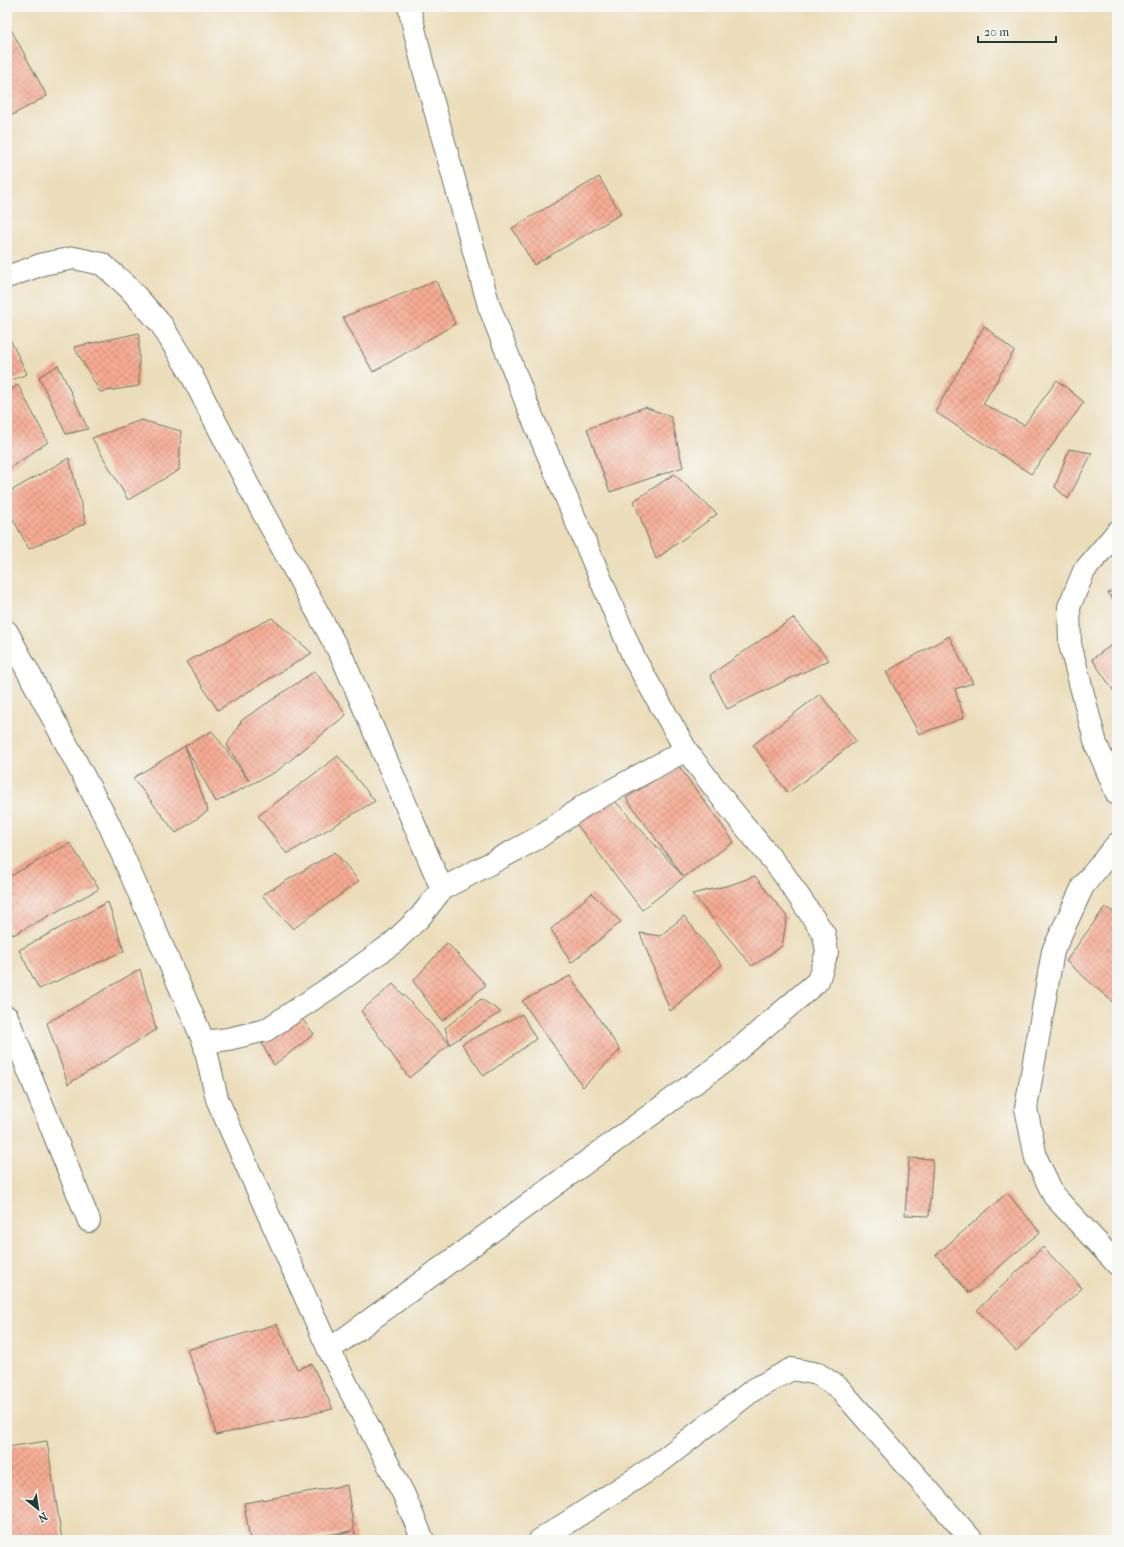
<svg xmlns="http://www.w3.org/2000/svg" width="1124" height="1547" viewBox="0 0 1124 1547" font-family="'IM FELL French Canon',serif">
<defs>
<pattern id="building-cross-hatch" width="8" height="8" patternUnits="userSpaceOnUse"><rect width="8" height="8" fill="#f7ab93"/><path d="M0 0l8 8M0 8l8-8" fill="none" stroke="#c78c79"/></pattern>
</defs>
<rect width="100%" height="100%" fill="#f6f6f2"/>
<filter id="ink" filterUnits="userSpaceOnUse"><feTurbulence type="fractalNoise" baseFrequency=".025" numOctaves="2"/><feDisplacementMap in="SourceGraphic" scale="8" xChannelSelector="R" yChannelSelector="G"/><feConvolveMatrix kernelMatrix="1 2 1 2 8 2 1 2 1" color-interpolation-filters="sRGB"/></filter>
<filter id="wash" filterUnits="userSpaceOnUse"><feTurbulence type="fractalNoise" baseFrequency=".012" numOctaves="4" result="noise"/><feDisplacementMap in="SourceGraphic" scale="16" xChannelSelector="R" yChannelSelector="G"/><feGaussianBlur stdDeviation="0.9" result="paint"/><feColorMatrix in="noise" values="0 0 0 0 0 0 0 0 0 0 0 0 0 0 0 0 0 1.4 0 .05"/><feComposite in="paint" operator="in"/></filter>
<g filter="url(#wash)">
<rect width="100%" height="100%" fill="#ecddba"/>
<g id="blocks">
<g fill="url(#building-cross-hatch)">
<path d="M 7,22 L 47,96 L 7,118 Z"/>
<path d="M 599,177 L 621,214 L 534,265 L 512,228 Z"/>
<path d="M 436,281 L 455,324 L 373,372 L 343,317 Z"/>
<path d="M 984,326 L 1014,351 L 983,404 L 1024,425 L 1057,380 L 1084,402 L 1031,474 L 935,412 Z"/>
<path d="M 7,333 L 27,374 L 7,382 Z"/>
<path d="M 139,333 L 139,386 L 100,392 L 74,347 Z"/>
<path d="M 58,365 L 88,429 L 66,434 L 39,377 Z"/>
<path d="M 18,385 L 48,442 L 7,470 L 7,392 Z"/>
<path d="M 645,407 L 671,417 L 683,467 L 610,492 L 587,429 Z"/>
<path d="M 141,420 L 181,431 L 179,470 L 128,500 L 92,438 Z"/>
<path d="M 1069,449 L 1092,453 L 1068,499 L 1055,487 Z"/>
<path d="M 69,458 L 86,523 L 29,549 L 7,508 L 7,493 Z"/>
<path d="M 674,474 L 717,514 L 656,559 L 634,501 Z"/>
<path d="M 1117,588 L 1117,606 L 1108,593 Z"/>
<path d="M 272,618 L 312,653 L 218,710 L 186,662 Z"/>
<path d="M 793,618 L 829,660 L 727,709 L 710,675 Z"/>
<path d="M 949,636 L 973,683 L 955,689 L 964,718 L 919,734 L 886,672 Z"/>
<path d="M 1117,641 L 1117,696 L 1092,659 Z"/>
<path d="M 315,671 L 346,715 L 277,771 L 216,802 L 185,746 L 208,811 L 176,833 L 133,778 L 185,746 L 212,731 L 249,781 L 227,745 L 242,720 Z"/>
<path d="M 820,694 L 856,741 L 788,793 L 753,745 Z"/>
<path d="M 338,756 L 375,801 L 287,854 L 258,816 Z"/>
<path d="M 678,765 L 734,842 L 684,877 L 642,910 L 572,818 L 614,800 L 683,876 L 626,798 Z"/>
<path d="M 70,843 L 99,889 L 13,935 L 7,924 L 7,878 Z"/>
<path d="M 335,852 L 359,881 L 293,929 L 262,895 Z"/>
<path d="M 755,876 L 787,917 L 782,946 L 752,966 L 692,894 L 730,885 Z"/>
<path d="M 592,893 L 621,922 L 571,963 L 551,929 Z"/>
<path d="M 108,902 L 124,951 L 39,989 L 19,950 Z"/>
<path d="M 1105,907 L 1117,914 L 1117,1006 L 1066,961 Z"/>
<path d="M 684,916 L 722,965 L 670,1011 L 640,933 L 660,936 Z"/>
<path d="M 447,943 L 486,985 L 442,1021 L 413,981 Z"/>
<path d="M 140,969 L 156,1030 L 68,1084 L 47,1023 Z"/>
<path d="M 570,976 L 620,1050 L 583,1087 L 522,1001 Z"/>
<path d="M 393,984 L 450,1044 L 409,1078 L 361,1011 Z"/>
<path d="M 481,999 L 501,1012 L 450,1044 L 445,1028 Z"/>
<path d="M 522,1014 L 536,1039 L 484,1076 L 462,1044 Z"/>
<path d="M 302,1019 L 314,1034 L 274,1065 L 262,1044 Z"/>
<path d="M 909,1158 L 933,1159 L 929,1216 L 905,1215 Z"/>
<path d="M 1007,1193 L 1040,1232 L 969,1293 L 936,1255 Z"/>
<path d="M 1043,1247 L 1082,1288 L 1016,1351 L 977,1310 Z"/>
<path d="M 277,1324 L 297,1369 L 312,1364 L 333,1409 L 216,1435 L 205,1395 L 187,1350 Z"/>
<path d="M 47,1441 L 62,1540 L 11,1540 L 7,1514 L 7,1447 Z"/>
<path d="M 347,1485 L 354,1531 L 357,1540 L 323,1540 L 352,1531 L 301,1540 L 250,1540 L 244,1503 Z"/>
</g>
</g>
</g>
<g filter="url(#ink)">
<use href="#blocks" fill-opacity="0" stroke="#677563" stroke-width="1"/>
<g fill="none" stroke-linecap="round" stroke-linejoin="round">
<defs>
<g id="minor">
<path d="M 7,277 L 43,264 L 74,258 L 102,264 L 127,286 L 161,324 L 190,372 L 248,485 L 343,659 L 442,889"/>
<path d="M 1117,532 L 1084,571 L 1069,607 L 1070,644 L 1096,744 L 1117,794"/>
<path d="M 7,632 L 109,824 L 204,1042 L 217,1099 L 329,1350 L 404,1495 L 423,1540"/>
<path d="M 1117,844 L 1083,886 L 1053,951 L 1026,1108 L 1036,1158 L 1054,1196 L 1117,1264"/>
<path d="M 7,1017 L 89,1221"/>
<path d="M 204,1042 L 228,1039 L 266,1030 L 331,987 L 393,943 L 420,917 L 442,889 L 536,839 L 585,805 L 686,750"/>
<path d="M 329,1350 L 726,1060 L 818,981 L 827,952 L 824,934 L 783,873 L 726,803 L 686,750 L 634,658 L 528,407 L 489,306 L 423,66 L 409,7"/>
<path d="M 540,1540 L 655,1466 L 753,1390 L 792,1369 L 818,1374 L 839,1388 L 972,1540"/>
</g>
</defs>
<use href="#minor" stroke="#677563" stroke-width="24"/>
<use href="#minor" stroke="#fff" stroke-width="22"/>
</g>
</g>
<rect width="1124" height="1547" fill="none" stroke="#f6f6f2" stroke-width="24"/>
<g transform="translate(38 1509) rotate(150)" stroke="#f6f6f2" stroke-width="3" paint-order="stroke">
<path d="M0-3L7 15L0 10L-7 15Z" fill="#1f3d34"/>
<text y="-6" font-size="11" font-weight="bold" text-anchor="middle" fill="#1f3d34">N</text>
</g>
<path d="M978 36v6h78v-6" fill="none" stroke="#1f3d34" stroke-width="2"/>
<text x="984" y="36" font-size="12" fill="#1f3d34" stroke="#f6f6f2" stroke-width="3" paint-order="stroke">20 m</text>
</svg>
